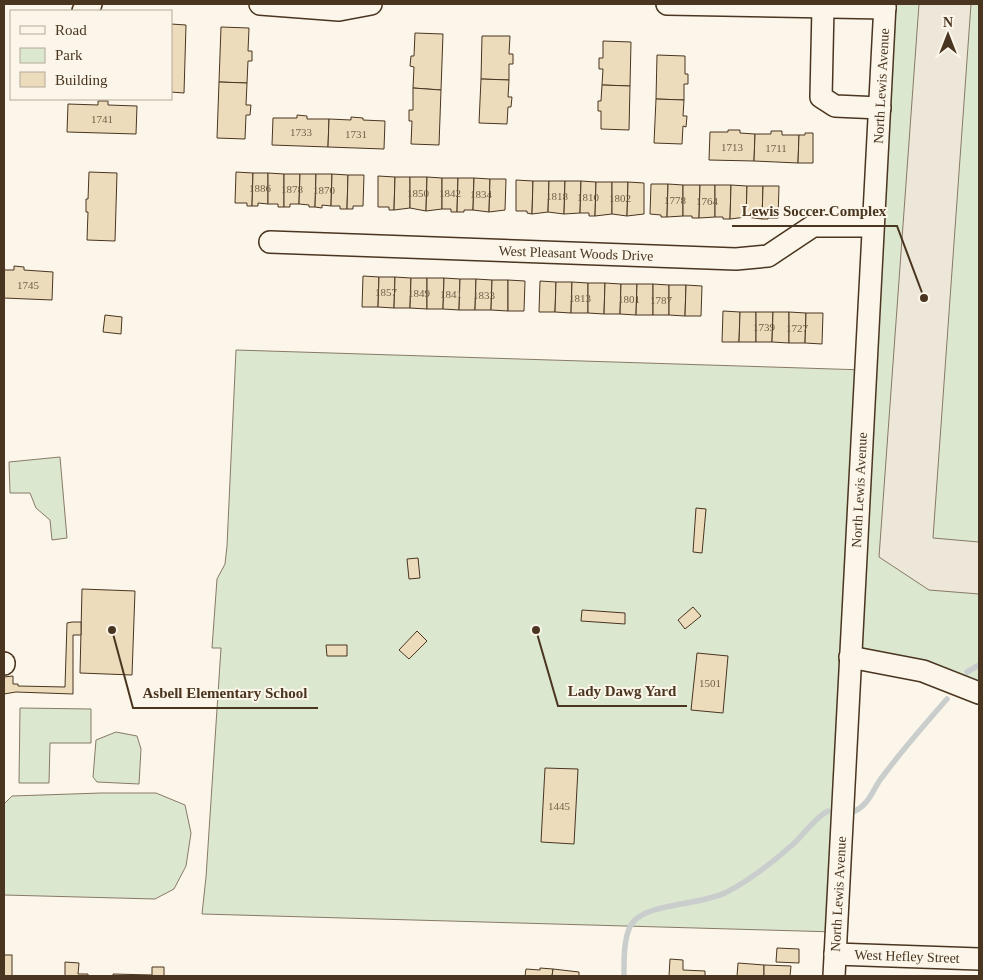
<svg xmlns="http://www.w3.org/2000/svg" width="983" height="980" viewBox="0 0 983 980" font-family="Georgia,serif">
<rect width="100%" height="100%" fill="#fbf6e9"/>
<g fill="#dce7d0" stroke="#887966">
<path d="M 885,4 L 979,4 L 979,693 L 850,657 L 836,932 L 202,914 L 206,877 L 221,648 L 212,648 L 217,579 L 225,564 L 227,546 L 236,350 L 865,370 Z"/>
<path d="M 60,457 L 67,538 L 52,540 L 50,520 L 36,508 L 30,493 L 10,493 L 9,462 Z"/>
<path d="M 20,708 L 91,709 L 91,743 L 50,743 L 49,783 L 19,783 Z"/>
<path d="M 116,732 L 137,736 L 141,749 L 139,784 L 97,782 L 93,777 L 96,740 Z"/>
<path d="M 101,793 L 156,793 L 185,805 L 191,833 L 186,866 L 174,889 L 155,899 L 4,895 L 4,804 L 12,796 Z"/>
</g>
<path fill="#ede7d9" stroke="#887966" d="M 919,4 L 971,4 L 933,538 L 979,542 L 979,594 L 929,590 L 879,557 Z"/>
<g fill="none" stroke-linecap="round" stroke-linejoin="round">
<g stroke="#c9cecd" stroke-width="5.5">
<path d="M 967,672 L 979,665"/>
<path d="M 855,811 C 870,804 873,788 883,776 C 903,749 925,724 947,699"/>
<path d="M 624,976 C 624,962 623,932 634,921 C 651,903 702,905 727,892 C 750,880 773,862 792,845 C 804,835 814,818 828,811"/>
</g>
</g>
<g fill="#ecdcbc" stroke="#4a3520">
<path d="M 171,24 L 186,25 L 184,93 L 171,92 Z"/>
<path d="M 221,27 L 249,28 L 248,51 L 252,51 L 252,61 L 248,61 L 247,83 L 219,82 Z"/>
<path d="M 415,33 L 443,34 L 441,90 L 413,88 L 414,67 L 410,66 L 411,56 L 414,56 Z"/>
<path d="M 482,36 L 510,36 L 509,54 L 513,54 L 513,64 L 509,64 L 509,80 L 481,79 Z"/>
<path d="M 603,41 L 631,42 L 630,86 L 602,85 L 603,69 L 599,69 L 599,58 L 603,58 Z"/>
<path d="M 657,55 L 685,56 L 685,74 L 688,74 L 688,84 L 684,84 L 684,100 L 656,99 Z"/>
<path d="M 481,79 L 509,80 L 508,97 L 512,97 L 511,107 L 508,107 L 507,124 L 479,123 Z"/>
<path d="M 219,82 L 247,83 L 246,105 L 251,105 L 250,115 L 246,115 L 245,139 L 217,138 Z"/>
<path d="M 602,85 L 630,86 L 629,130 L 601,129 L 601,111 L 598,111 L 598,101 L 601,101 Z"/>
<path d="M 413,88 L 441,90 L 439,145 L 411,144 L 412,121 L 409,121 L 409,110 L 413,110 Z"/>
<path d="M 656,99 L 684,100 L 683,116 L 687,116 L 686,127 L 683,126 L 682,144 L 654,143 Z"/>
<path d="M 98,101 L 108,101 L 108,105 L 137,106 L 136,134 L 67,132 L 68,104 L 98,105 Z"/>
<path d="M 297,115 L 307,116 L 307,119 L 329,119 L 328,147 L 272,145 L 273,118 L 297,118 Z"/>
<path d="M 351,117 L 363,118 L 363,120 L 385,121 L 384,149 L 328,147 L 329,119 L 351,120 Z"/>
<path d="M 728,130 L 740,130 L 740,133 L 755,134 L 754,161 L 709,160 L 710,132 L 728,132 Z"/>
<path d="M 771,131 L 782,131 L 782,135 L 799,135 L 798,163 L 754,161 L 755,134 L 771,134 Z"/>
<path d="M 805,133 L 813,133 L 813,163 L 798,163 L 799,135 L 805,135 Z"/>
<path d="M 89,172 L 117,173 L 115,241 L 87,240 L 88,212 L 86,212 L 86,199 L 88,199 Z"/>
<path d="M 236,172 L 253,173 L 252,206 L 247,206 L 247,203 L 235,203 Z"/>
<path d="M 253,173 L 268,173 L 268,204 L 258,203 L 258,206 L 252,206 Z"/>
<path d="M 268,173 L 284,174 L 284,207 L 278,207 L 278,204 L 268,204 Z"/>
<path d="M 284,174 L 300,174 L 299,204 L 290,204 L 290,207 L 284,207 Z"/>
<path d="M 300,174 L 316,174 L 315,207 L 309,207 L 309,205 L 299,204 Z"/>
<path d="M 316,174 L 332,174 L 331,206 L 322,205 L 322,208 L 315,207 Z"/>
<path d="M 332,174 L 348,175 L 347,209 L 340,209 L 340,206 L 331,206 Z"/>
<path d="M 348,175 L 364,175 L 363,206 L 353,206 L 353,209 L 347,209 Z"/>
<path d="M 378,176 L 395,177 L 394,210 L 389,210 L 389,207 L 378,207 Z"/>
<path d="M 395,177 L 410,177 L 410,208 L 394,210 Z"/>
<path d="M 410,177 L 427,177 L 426,211 L 410,208 Z"/>
<path d="M 427,177 L 442,178 L 442,209 L 426,211 Z"/>
<path d="M 442,178 L 458,178 L 457,212 L 451,212 L 451,209 L 442,209 Z"/>
<path d="M 458,178 L 474,178 L 473,210 L 464,210 L 464,212 L 457,212 Z"/>
<path d="M 474,178 L 490,179 L 489,212 L 473,210 Z"/>
<path d="M 490,179 L 506,179 L 505,210 L 489,212 Z"/>
<path d="M 516,180 L 533,181 L 532,214 L 527,213 L 527,211 L 516,211 Z"/>
<path d="M 533,181 L 549,181 L 548,212 L 532,214 Z"/>
<path d="M 549,181 L 565,181 L 564,214 L 548,212 Z"/>
<path d="M 565,181 L 581,181 L 580,213 L 564,214 Z"/>
<path d="M 581,181 L 596,182 L 595,216 L 589,216 L 589,213 L 580,213 Z"/>
<path d="M 596,182 L 612,182 L 612,214 L 595,216 Z"/>
<path d="M 612,182 L 628,182 L 627,216 L 612,214 Z"/>
<path d="M 628,182 L 644,183 L 644,214 L 627,216 Z"/>
<path d="M 651,184 L 668,184 L 667,217 L 661,217 L 661,215 L 650,214 Z"/>
<path d="M 668,184 L 683,185 L 683,216 L 667,217 Z"/>
<path d="M 683,185 L 700,185 L 699,218 L 692,218 L 692,216 L 683,216 Z"/>
<path d="M 700,185 L 715,185 L 715,217 L 699,218 Z"/>
<path d="M 715,185 L 731,185 L 730,219 L 723,219 L 723,217 L 715,217 Z"/>
<path d="M 731,185 L 747,186 L 746,217 L 730,219 Z"/>
<path d="M 747,186 L 763,186 L 762,219 L 746,217 Z"/>
<path d="M 763,186 L 779,186 L 778,218 L 768,218 L 768,219 L 762,219 Z"/>
<path d="M 14,266 L 24,267 L 24,270 L 53,272 L 52,300 L 4,298 L 4,270 L 14,270 Z"/>
<path d="M 363,276 L 379,277 L 378,307 L 362,307 Z"/>
<path d="M 379,277 L 395,277 L 394,308 L 378,307 Z"/>
<path d="M 395,277 L 411,278 L 410,308 L 394,308 Z"/>
<path d="M 411,278 L 427,278 L 427,309 L 410,308 Z"/>
<path d="M 427,278 L 444,278 L 443,309 L 427,309 Z"/>
<path d="M 444,278 L 460,279 L 459,310 L 443,309 Z"/>
<path d="M 460,279 L 476,279 L 475,310 L 459,310 Z"/>
<path d="M 476,279 L 492,280 L 491,310 L 475,310 Z"/>
<path d="M 492,280 L 508,280 L 508,311 L 491,310 Z"/>
<path d="M 508,280 L 525,281 L 524,311 L 508,311 Z"/>
<path d="M 540,281 L 556,282 L 555,312 L 539,312 Z"/>
<path d="M 556,282 L 572,282 L 571,313 L 555,312 Z"/>
<path d="M 572,282 L 588,283 L 588,313 L 571,313 Z"/>
<path d="M 588,283 L 605,283 L 604,314 L 588,313 Z"/>
<path d="M 605,283 L 621,284 L 620,314 L 604,314 Z"/>
<path d="M 621,284 L 637,284 L 636,315 L 620,314 Z"/>
<path d="M 637,284 L 653,284 L 653,315 L 636,315 Z"/>
<path d="M 653,284 L 669,285 L 669,315 L 653,315 Z"/>
<path d="M 669,285 L 686,285 L 685,316 L 669,315 Z"/>
<path d="M 686,285 L 702,286 L 701,316 L 685,316 Z"/>
<path d="M 723,311 L 740,312 L 739,342 L 722,342 Z"/>
<path d="M 740,312 L 756,312 L 756,342 L 739,342 Z"/>
<path d="M 756,312 L 773,312 L 772,342 L 756,342 Z"/>
<path d="M 773,312 L 789,312 L 789,343 L 772,342 Z"/>
<path d="M 789,312 L 806,313 L 805,343 L 789,343 Z"/>
<path d="M 806,313 L 823,313 L 822,344 L 805,343 Z"/>
<path d="M 105,315 L 122,317 L 121,334 L 103,332 Z"/>
<path d="M 696,508 L 706,509 L 702,553 L 693,552 Z"/>
<path d="M 418,558 L 420,578 L 409,579 L 407,559 Z"/>
<path d="M 82,589 L 135,591 L 132,675 L 80,673 Z"/>
<path d="M 693,607 L 701,616 L 685,629 L 678,620 Z"/>
<path d="M 582,610 L 625,613 L 625,624 L 581,621 Z"/>
<path d="M 72,622 L 81,622 L 81,635 L 73,635 L 73,694 L 16,692 L 4,694 L 4,677 L 13,676 L 13,684 L 18,684 L 18,686 L 65,687 L 67,623 Z"/>
<path d="M 417,631 L 427,641 L 409,659 L 399,650 Z"/>
<path d="M 326,645 L 347,645 L 347,656 L 327,656 Z"/>
<path d="M 697,653 L 728,656 L 723,713 L 691,710 Z"/>
<path d="M 545,768 L 578,769 L 574,844 L 541,842 Z"/>
<path d="M 777,948 L 799,949 L 799,963 L 776,962 Z"/>
<rect x="4" y="955" width="8" height="21"/>
<path d="M 670,959 L 683,960 L 683,970 L 705,971 L 705,976 L 669,976 Z"/>
<path d="M 65,962 L 79,963 L 78,974 L 88,974 L 88,976 L 45,976 L 65,976 Z"/>
<path d="M 738,963 L 764,965 L 764,976 L 737,976 Z"/>
<path d="M 764,965 L 791,966 L 790,976 L 764,976 Z"/>
<path d="M 152,967 L 164,967 L 164,976 L 113,976 L 113,974 L 152,975 Z"/>
<path d="M 540,968 L 553,969 L 552,976 L 525,976 L 526,969 L 540,970 Z"/>
<path d="M 553,969 L 579,972 L 579,976 L 552,976 Z"/>
</g>
<g fill="none" stroke-linecap="round" stroke-linejoin="round">
<defs>
<g id="minor">
<path d="M 260,4 L 339,10 L 371,4"/>
<path d="M 667,4 L 885,8"/>
<path d="M 823,7 L 821,97 L 835,106 L 880,108"/>
<path d="M 83,11 L 91,4"/>
<path d="M 270,242 L 736,259 L 768,256 L 813,226 L 873,226"/>
<path d="M 850,657 L 923,671 L 979,693"/>
<path d="M 4,663 L 4,664"/>
<path d="M 835,954 L 979,959"/>
<path d="M 834,976 L 885,4"/>
</g>
</defs>
<use href="#minor" stroke="#4a3520" stroke-width="24"/>
<use href="#minor" stroke="#fbf6e9" stroke-width="21"/>
</g>
<g text-anchor="middle" stroke-width="4" stroke-linejoin="round" paint-order="stroke">
<g font-size="11" fill="#725f47">
<text x="102" y="123">1741</text>
<text x="301" y="136">1733</text>
<text x="356" y="138">1731</text>
<text x="732" y="151">1713</text>
<text x="776" y="152">1711</text>
<text x="260" y="192">1886</text>
<text x="292" y="193">1878</text>
<text x="324" y="194">1870</text>
<text x="418" y="197">1850</text>
<text x="450" y="197">1842</text>
<text x="481" y="198">1834</text>
<text x="557" y="200">1818</text>
<text x="588" y="201">1810</text>
<text x="620" y="202">1802</text>
<text x="675" y="204">1778</text>
<text x="707" y="205">1764</text>
<text x="28" y="289">1745</text>
<text x="386" y="296">1857</text>
<text x="419" y="297">1849</text>
<text x="451" y="298">1841</text>
<text x="484" y="299">1833</text>
<text x="580" y="302">1813</text>
<text x="629" y="303">1801</text>
<text x="661" y="304">1787</text>
<text x="764" y="331">1739</text>
<text x="797" y="332">1727</text>
<text x="710" y="687">1501</text>
<text x="559" y="810">1445</text>
</g>
<g font-size="14" fill="#4a3520" stroke="#fbf6e9">
<text transform="translate(881 86) rotate(-87)" y="5">North Lewis Avenue</text>
<text transform="translate(576 253) rotate(2)" y="5">West Pleasant Woods Drive</text>
<text transform="translate(859 490) rotate(-87)" y="5">North Lewis Avenue</text>
<text transform="translate(838 894) rotate(-87)" y="5">North Lewis Avenue</text>
<text transform="translate(907 956) rotate(2)" y="5">West Hefley Street</text>
</g>
</g>
<path fill="none" stroke="#4a3520" stroke-width="2" d="M924 298L897 226H732M536 630L558 706H687M112 630L133 708H318"/>
<g fill="#4a3520" stroke="#fbf6e9" stroke-width="2">
<circle cx="924" cy="298" r="5"/>
<circle cx="536" cy="630" r="5"/>
<circle cx="112" cy="630" r="5"/>
</g>
<g font-size="15" text-anchor="middle" font-weight="bold" fill="#4a3520" stroke="#fbf6e9" stroke-width="4" stroke-linejoin="round" paint-order="stroke">
<text x="814" y="216">Lewis Soccer Complex</text>
<text x="622" y="696">Lady Dawg Yard</text>
<text x="225" y="698">Asbell Elementary School</text>
</g>
<rect width="983" height="980" fill="none" stroke="#4a3520" stroke-width="10"/>
<rect x="10" y="10" width="162" height="90" fill="#fbf6e9" stroke="#b4a999"/>
<rect x="20" y="26" width="25" height="8" fill="#fbf6e9" stroke="#b4a999"/>
<text x="55" y="35" font-size="15" fill="#4a3520">Road</text>
<rect x="20" y="48" width="25" height="15" fill="#dce7d0" stroke="#b4a999"/>
<text x="55" y="60" font-size="15" fill="#4a3520">Park</text>
<rect x="20" y="72" width="25" height="15" fill="#ecdcbc" stroke="#b4a999"/>
<text x="55" y="85" font-size="15" fill="#4a3520">Building</text>
<g transform="translate(948 35)" stroke="#fbf6e9" stroke-width="4" paint-order="stroke">
<path d="M0-4L9 19L0 12L-9 19Z" fill="#4a3520"/>
<text y="-8" font-size="14" font-weight="bold" text-anchor="middle" fill="#4a3520">N</text>
</g>
</svg>
